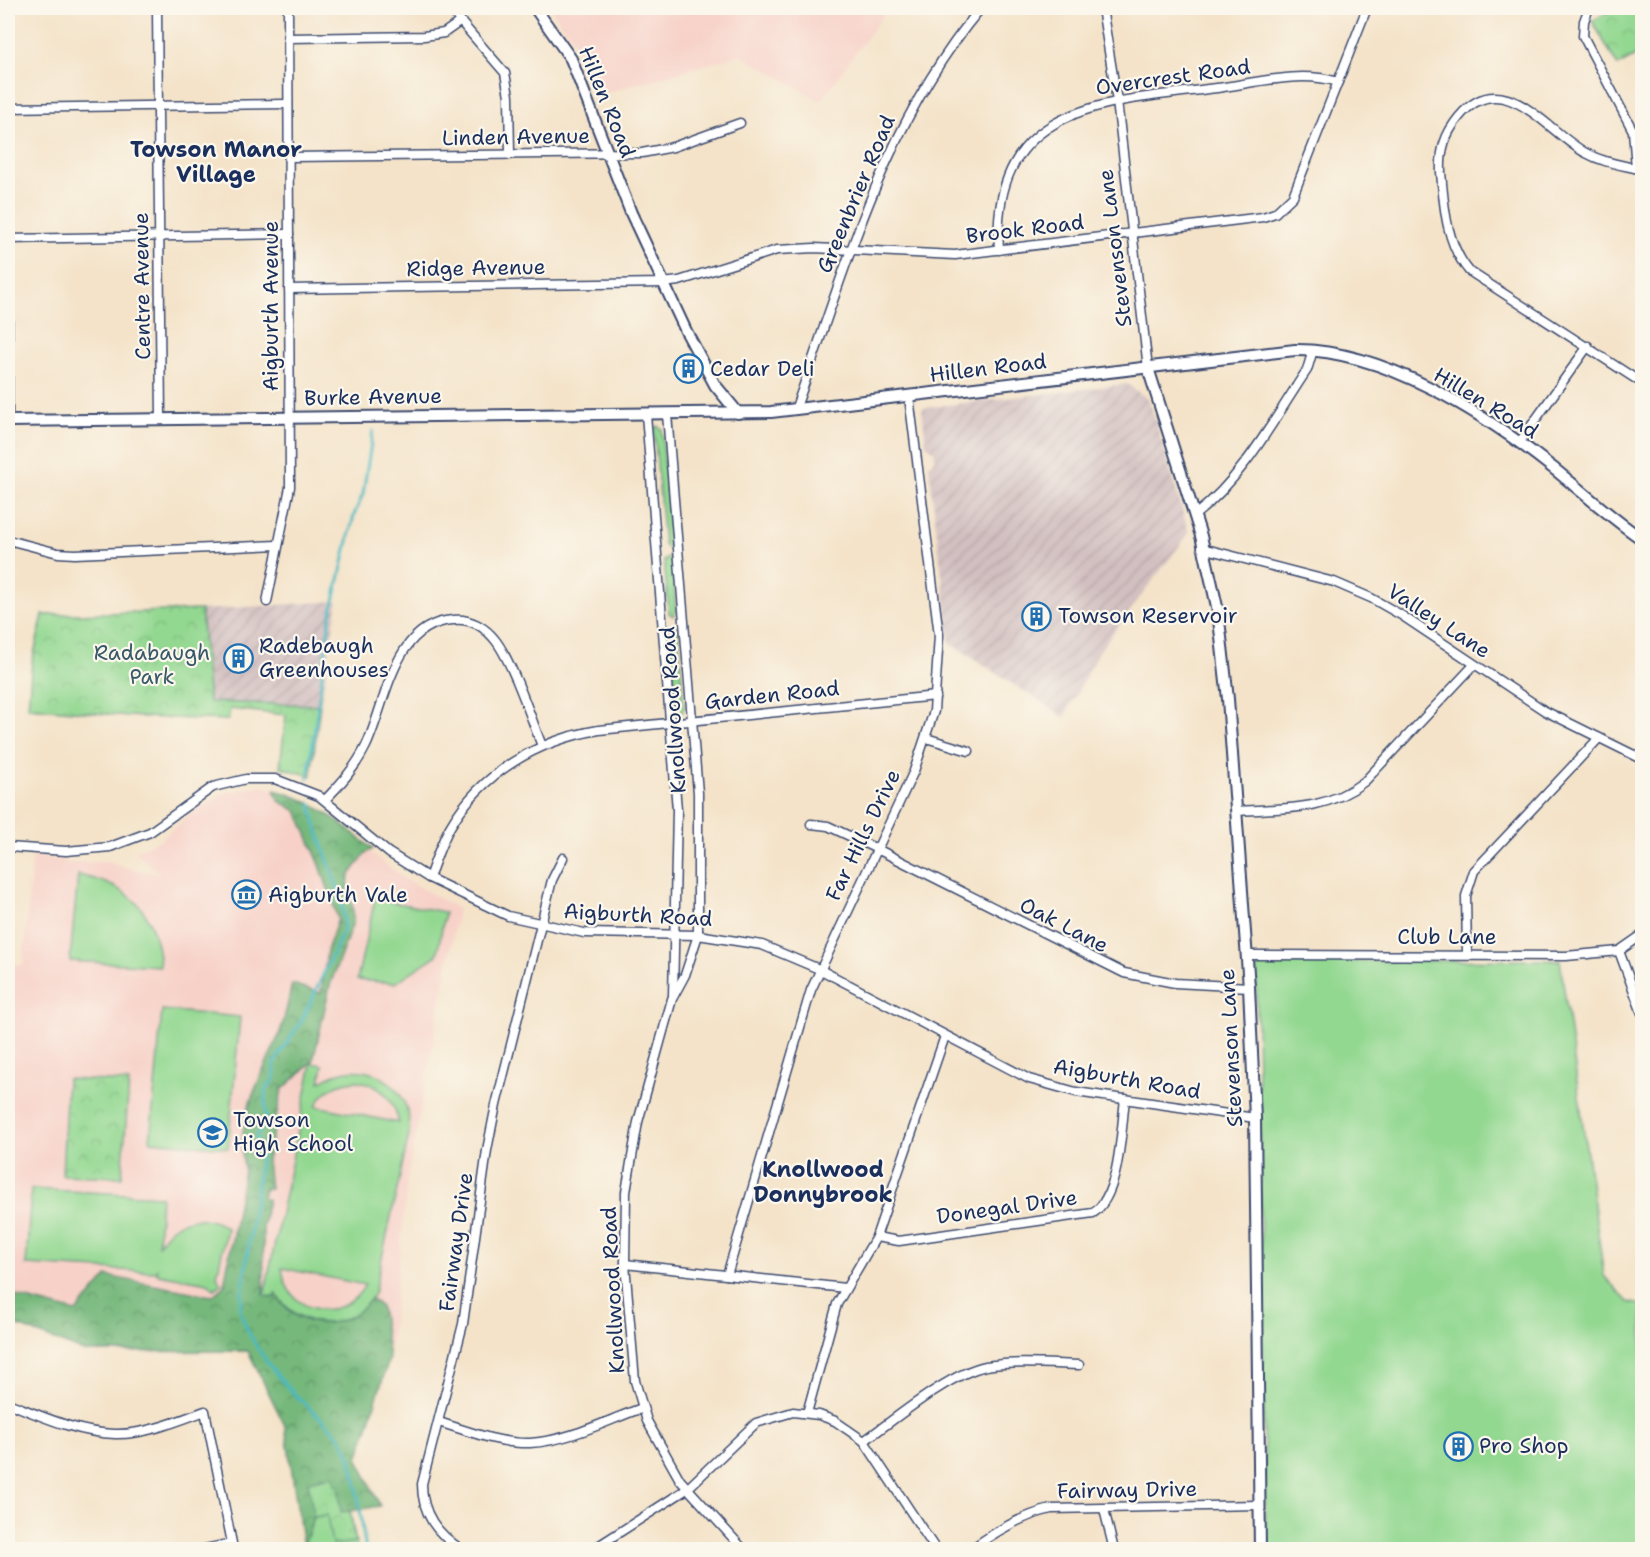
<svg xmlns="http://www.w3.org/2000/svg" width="1650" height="1557" viewBox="0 0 1650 1557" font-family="'Shantell Sans',sans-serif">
<defs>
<pattern id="industrial-furrows" width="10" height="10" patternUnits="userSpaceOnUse" patternTransform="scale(1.5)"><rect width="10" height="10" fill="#d2bfc0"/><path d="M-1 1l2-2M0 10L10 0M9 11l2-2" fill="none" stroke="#b4a4a7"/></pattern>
<pattern id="forest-crowns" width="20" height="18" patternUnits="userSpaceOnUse" patternTransform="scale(1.5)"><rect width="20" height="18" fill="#76b87b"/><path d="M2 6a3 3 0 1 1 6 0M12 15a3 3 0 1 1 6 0" fill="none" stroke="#609668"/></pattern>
<pattern id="park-crowns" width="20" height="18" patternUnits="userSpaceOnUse" patternTransform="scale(1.5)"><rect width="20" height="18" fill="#93d891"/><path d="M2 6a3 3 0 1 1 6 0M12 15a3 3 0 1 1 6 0" fill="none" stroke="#7eba7f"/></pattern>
</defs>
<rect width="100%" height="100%" fill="#fbf7ec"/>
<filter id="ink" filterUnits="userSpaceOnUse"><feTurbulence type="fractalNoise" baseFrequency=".0167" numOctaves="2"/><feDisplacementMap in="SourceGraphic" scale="12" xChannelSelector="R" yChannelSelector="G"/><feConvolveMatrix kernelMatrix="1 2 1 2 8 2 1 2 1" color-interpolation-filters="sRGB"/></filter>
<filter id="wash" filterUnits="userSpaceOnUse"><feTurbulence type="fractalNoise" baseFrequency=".008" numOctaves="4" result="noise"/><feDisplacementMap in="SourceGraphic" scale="24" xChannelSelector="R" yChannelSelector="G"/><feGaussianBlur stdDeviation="1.35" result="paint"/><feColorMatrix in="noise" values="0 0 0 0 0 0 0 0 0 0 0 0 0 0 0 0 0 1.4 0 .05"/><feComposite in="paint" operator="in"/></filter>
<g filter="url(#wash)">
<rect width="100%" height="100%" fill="#f4e3c9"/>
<g fill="#f7d1c8">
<path d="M 550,8 L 888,8 L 821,101 L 740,55 L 598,95 L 582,52 Z"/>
<path d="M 260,786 L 296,795 L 338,919 L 327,951 L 348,903 L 352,879 L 344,858 L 353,839 L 403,878 L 458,909 L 408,1176 L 389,1359 L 108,1276 L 85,1352 L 8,1322 L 8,964 L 23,965 L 32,857 L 62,859 L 69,863 L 110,861 L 123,867 L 161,875 L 135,851 L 160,840 L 189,815 L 221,794 Z"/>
</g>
<g fill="url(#industrial-furrows)">
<path d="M 1127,384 L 1149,400 L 1189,533 L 1099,651 L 1064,717 L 950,643 L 929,466 L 935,459 L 934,450 L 926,445 L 922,408 Z"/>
<path d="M 338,601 L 320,705 L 208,702 L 201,610 Z"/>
</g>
<g fill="#93d891" stroke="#578478" stroke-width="1.5" fill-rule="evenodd">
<path d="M 657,426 L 662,429 L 670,546 L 667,548 L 664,545 L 654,430 Z"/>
<path d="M 669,557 L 672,559 L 676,611 L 673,616 L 669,613 L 664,560 Z"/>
<path d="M 675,625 L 678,627 L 684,709 L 681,714 L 677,711 L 670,628 Z"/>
<path d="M 78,875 C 132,886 155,910 160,966 L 70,961 Z"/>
<path d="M 375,899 L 445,912 L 437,955 L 395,983 L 357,980 Z"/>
<path d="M 1560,960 L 1604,1276 L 1628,1302 L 1642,1305 L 1642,1549 L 1266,1549 L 1256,962 Z"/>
<path d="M 162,1010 L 240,1017 L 228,1148 L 150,1141 Z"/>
<path d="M 312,1063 L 323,1065 L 320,1082 C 363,1052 415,1084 409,1135 L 374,1294 C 351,1334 300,1331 276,1294 L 275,1298 L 264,1296 ZM 357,1081 C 382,1084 394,1100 399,1123 L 316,1106 C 324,1089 339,1082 357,1081 ZM 282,1268 L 365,1285 C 343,1324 286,1315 282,1268 Z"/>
<path d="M 31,1189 L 161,1196 L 158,1246 C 173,1218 201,1211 227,1228 L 217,1276 L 221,1285 L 214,1289 L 208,1283 L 158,1274 L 157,1269 L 156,1272 L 26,1265 Z"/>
<path d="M 350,1511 L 357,1549 L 302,1550 L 314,1517 Z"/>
</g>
<path fill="url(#forest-crowns)" stroke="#48746c" stroke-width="1.5" d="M 274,790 C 314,799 342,824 373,849 L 366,853 L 349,876 L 348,891 L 353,908 L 353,922 L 330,985 L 313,1061 L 282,1090 L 267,1160 L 270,1189 L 265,1188 L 263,1198 L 268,1199 L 263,1225 L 264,1295 L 275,1298 L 276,1293 C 296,1332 345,1332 371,1299 L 381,1307 L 389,1359 L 358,1459 L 380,1506 L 314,1517 L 303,1546 L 285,1426 L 248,1351 L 85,1352 L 8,1322 L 8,1294 L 76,1312 L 107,1276 L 212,1296 L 224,1286 L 244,1170 C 235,1118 259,1083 278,1037 C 285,1021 288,1001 292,984 L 321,993 L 327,951 L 338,919 L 320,865 L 297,811 L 279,801 Z"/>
<g fill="url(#park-crowns)" stroke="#578478" stroke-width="1.5">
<path d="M 1615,8 L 1638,8 L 1642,15 L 1642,52 L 1618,66 L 1592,21 Z"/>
<path d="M 201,610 L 209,702 L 320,705 L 311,776 L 280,767 L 286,715 L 230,709 L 228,720 L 141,717 L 28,707 L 32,662 L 43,615 Z"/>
<path d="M 67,1079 L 129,1082 L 122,1177 L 62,1175 Z"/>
<path d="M 333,1476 L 335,1485 L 338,1485 L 341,1512 L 350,1511 L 355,1542 L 332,1545 L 327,1515 L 314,1517 L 308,1481 Z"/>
</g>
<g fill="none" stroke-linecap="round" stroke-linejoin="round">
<g stroke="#4ab9c1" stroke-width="3">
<path d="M 308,778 L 330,618 L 354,515 L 363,494 L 373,431"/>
<path d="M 311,804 C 316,843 349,897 343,932 L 303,1018 L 275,1062 L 274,1079 L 265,1091 L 266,1121 L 256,1137 L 261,1155 L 240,1309 C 248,1343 281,1383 307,1406 C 321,1420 339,1431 347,1450 C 357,1472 361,1523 366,1550"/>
</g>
</g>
</g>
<g filter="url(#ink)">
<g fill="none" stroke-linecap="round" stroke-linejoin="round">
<defs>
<g id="minor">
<path d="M 157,8 L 161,419"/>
<path d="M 449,8 L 505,73 L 509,96 L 510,155"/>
<path d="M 1102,8 L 1117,101 L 1148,368"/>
<path d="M 1589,8 L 1584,21 L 1583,36 L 1633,131 L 1636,168"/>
<path d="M 288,38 L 424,36 L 444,33 L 461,21"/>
<path d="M 8,108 L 288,104"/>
<path d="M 289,157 L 642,153 L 673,147 L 740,123"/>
<path d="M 1642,170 C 1623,165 1604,163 1586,153 C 1548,133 1503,63 1459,117 C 1445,134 1440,150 1441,172 C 1444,206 1446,244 1469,271 L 1642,383"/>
<path d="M 8,239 L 289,234"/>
<path d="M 999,250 C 990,103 1106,102 1217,88 C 1255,83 1301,70 1338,82"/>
<path d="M 8,266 L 8,420"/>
<path d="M 289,289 L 663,283 L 679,281 L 777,250 L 814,248 L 955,255 L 1263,217 L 1275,213 L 1293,196 L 1367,8"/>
<path d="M 795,410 C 846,269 883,124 981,8"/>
<path d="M 646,414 L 677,810 L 673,996"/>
<path d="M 667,414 L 698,793 L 698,935 L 685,975 L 672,999 L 638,1122 L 626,1192 L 625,1264 L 635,1381 L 647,1421 L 680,1480 L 744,1550"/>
<path d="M 1519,443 L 1588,346"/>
<path d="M 1196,514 C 1243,478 1274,419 1307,370 L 1313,350"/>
<path d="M 8,540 L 58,553 L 75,554 L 278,545"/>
<path d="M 1202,548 L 1334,582 L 1371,598 L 1401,615 L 1545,711 L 1642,759"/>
<path d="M 267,602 L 290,487 L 288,8"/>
<path d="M 926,738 L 969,751"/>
<path d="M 325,800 C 341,784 356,767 366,746 C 387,701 393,624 453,620 C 471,618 486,628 496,641 C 513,664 531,718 542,746"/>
<path d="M 1236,811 C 1284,808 1325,812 1365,781 L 1474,665"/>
<path d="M 811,824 L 828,826 L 877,849 L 1124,973 L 1175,983 L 1249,987"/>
<path d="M 8,847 L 66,851 L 110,847 L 150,832 L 213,787 L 246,779 L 275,779 L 319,796 L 389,853 L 429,878 L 508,916 L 584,933 L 698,935 L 762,945 L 819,969 L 1029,1079 L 1076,1092 L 1255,1118"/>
<path d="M 429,878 C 435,861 441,843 450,827 C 481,773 538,740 599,730 L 936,696"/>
<path d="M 1619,951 L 1642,1013"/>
<path d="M 1246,955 L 1566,956 L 1619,951 L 1642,935"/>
<path d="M 1467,955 L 1466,896 L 1474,871 L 1599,738"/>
<path d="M 876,1237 L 899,1241 L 1093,1213 C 1120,1196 1121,1130 1125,1099"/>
<path d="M 625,1264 L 845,1288"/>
<path d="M 727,1275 L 811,990 L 914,771 L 934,711 L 939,635 L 909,397"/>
<path d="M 8,1403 C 41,1416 78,1433 115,1434 C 144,1435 178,1421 205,1411 L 232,1543 L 200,1550"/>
<path d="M 807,1413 L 837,1304 L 876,1237 L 945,1036"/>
<path d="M 439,1422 C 467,1431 500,1444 530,1443 C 568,1441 606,1421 642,1408"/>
<path d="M 864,1441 C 895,1419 950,1373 986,1366 C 1016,1361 1049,1364 1079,1365"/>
<path d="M 1104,1509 L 1114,1550"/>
<path d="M 462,1550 C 437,1534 422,1514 422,1484 L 463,1324 L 487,1150 L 496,1105 L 552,880 L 563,858"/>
<path d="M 592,1550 L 687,1489 L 756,1423 L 793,1412 L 819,1415 L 835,1421 L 864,1441 L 936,1550"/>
<path d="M 970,1550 C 995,1532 1021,1516 1051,1509 L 1259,1505"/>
</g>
<g id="tertiary">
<path d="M 535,8 L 571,59 L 631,213 L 686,331 L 715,385 L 738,413"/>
<path d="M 1148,368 L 1201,536 L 1218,611 L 1228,699 L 1249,987 L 1255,1118 L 1260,1550"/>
<path d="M 8,421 L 771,412 L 1295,350 C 1383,349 1485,414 1553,468 C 1583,492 1611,518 1642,539"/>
</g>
</defs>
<use href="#minor" stroke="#3c4a6e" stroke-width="11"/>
<use href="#tertiary" stroke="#3c4a6e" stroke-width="14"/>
<use href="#minor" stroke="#fff" stroke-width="8"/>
<use href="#tertiary" stroke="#fff" stroke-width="10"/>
</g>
</g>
<defs>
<symbol id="building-ring" viewBox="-11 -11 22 22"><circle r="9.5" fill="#fbf7ec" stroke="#1f6fb2" stroke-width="1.5"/><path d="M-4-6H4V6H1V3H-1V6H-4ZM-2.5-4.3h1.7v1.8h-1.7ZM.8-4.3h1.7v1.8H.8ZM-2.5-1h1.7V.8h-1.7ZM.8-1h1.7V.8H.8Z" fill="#1f6fb2"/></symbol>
<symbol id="museum-ring" viewBox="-11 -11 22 22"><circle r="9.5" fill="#fbf7ec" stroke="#1f6fb2" stroke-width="1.5"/><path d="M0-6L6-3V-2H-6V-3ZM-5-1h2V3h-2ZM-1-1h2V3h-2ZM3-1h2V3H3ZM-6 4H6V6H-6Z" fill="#1f6fb2"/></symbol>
<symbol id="school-ring" viewBox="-11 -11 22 22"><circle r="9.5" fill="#fbf7ec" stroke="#1f6fb2" stroke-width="1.5"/><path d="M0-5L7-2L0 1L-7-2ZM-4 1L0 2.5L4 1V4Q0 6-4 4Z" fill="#1f6fb2"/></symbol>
</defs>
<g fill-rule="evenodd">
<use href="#building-ring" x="672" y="352" width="33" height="33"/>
<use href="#building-ring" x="1020" y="600" width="33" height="33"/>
<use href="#building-ring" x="222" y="642" width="33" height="33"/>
<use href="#museum-ring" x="230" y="878" width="33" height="33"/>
<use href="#school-ring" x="196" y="1116" width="33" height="33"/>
<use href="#building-ring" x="1442" y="1430" width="33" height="33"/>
</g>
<g text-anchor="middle" stroke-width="4.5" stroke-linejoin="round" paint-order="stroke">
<g font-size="21" fill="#1b2f5e" stroke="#fbf7ec">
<text transform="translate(1173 77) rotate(-8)" y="7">Overcrest Road</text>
<text transform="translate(607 102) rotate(68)" y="7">Hillen Road</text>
<text transform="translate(516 137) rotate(-1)" y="7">Linden Avenue</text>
<text transform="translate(856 194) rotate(-67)" y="7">Greenbrier Road</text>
<text transform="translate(1025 229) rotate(-7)" y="7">Brook Road</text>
<text transform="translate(1115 248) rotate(-97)" y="7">Stevenson Lane</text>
<text transform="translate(476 268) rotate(-1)" y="7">Ridge Avenue</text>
<text transform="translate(142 286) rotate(-91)" y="7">Centre Avenue</text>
<text transform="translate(271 306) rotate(-90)" y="7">Aigburth Avenue</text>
<text transform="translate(988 368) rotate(-7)" y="7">Hillen Road</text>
<text transform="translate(373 397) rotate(-1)" y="7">Burke Avenue</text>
<text transform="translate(1486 403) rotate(31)" y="7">Hillen Road</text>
<text transform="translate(1439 621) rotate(33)" y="7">Valley Lane</text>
<text transform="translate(772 695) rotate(-6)" y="7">Garden Road</text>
<text transform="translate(673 710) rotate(-94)" y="7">Knollwood Road</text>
<text transform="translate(863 835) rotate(-64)" y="7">Far Hills Drive</text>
<text transform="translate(638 915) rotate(3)" y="7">Aigburth Road</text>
<text transform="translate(1064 925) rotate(27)" y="7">Oak Lane</text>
<text x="1447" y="944">Club Lane</text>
<text transform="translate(1231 1048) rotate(-93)" y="7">Stevenson Lane</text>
<text transform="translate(1127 1079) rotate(10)" y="7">Aigburth Road</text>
<text transform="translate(1007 1207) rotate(-8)" y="7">Donegal Drive</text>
<text transform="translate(456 1242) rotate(-82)" y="7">Fairway Drive</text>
<text transform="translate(613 1290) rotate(-93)" y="7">Knollwood Road</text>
<text transform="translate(1127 1490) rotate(-1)" y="7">Fairway Drive</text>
</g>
<g font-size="21" fill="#1b2f5e" stroke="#fbf7ec" text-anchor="start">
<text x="710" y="376">Cedar Deli</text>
<text x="1058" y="623">Towson Reservoir</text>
<text x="259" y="653">Radebaugh<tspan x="259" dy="24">Greenhouses</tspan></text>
<text x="268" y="902">Aigburth Vale</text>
<text x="233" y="1127">Towson<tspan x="233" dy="24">High School</tspan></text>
<text x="1479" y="1453">Pro Shop</text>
</g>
<g font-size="21" fill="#39596b" stroke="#fbf7ec">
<text x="152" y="660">Radabaugh<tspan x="152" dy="24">Park</tspan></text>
</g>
<g font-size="22" font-weight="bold" fill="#1b2f5e" stroke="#fbf7ec">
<text x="216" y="157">Towson Manor<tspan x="216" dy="25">Village</tspan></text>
<text x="823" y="1177">Knollwood<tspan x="823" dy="25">Donnybrook</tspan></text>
</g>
</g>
<rect width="1650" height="1557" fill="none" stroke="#fbf7ec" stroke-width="30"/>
</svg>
